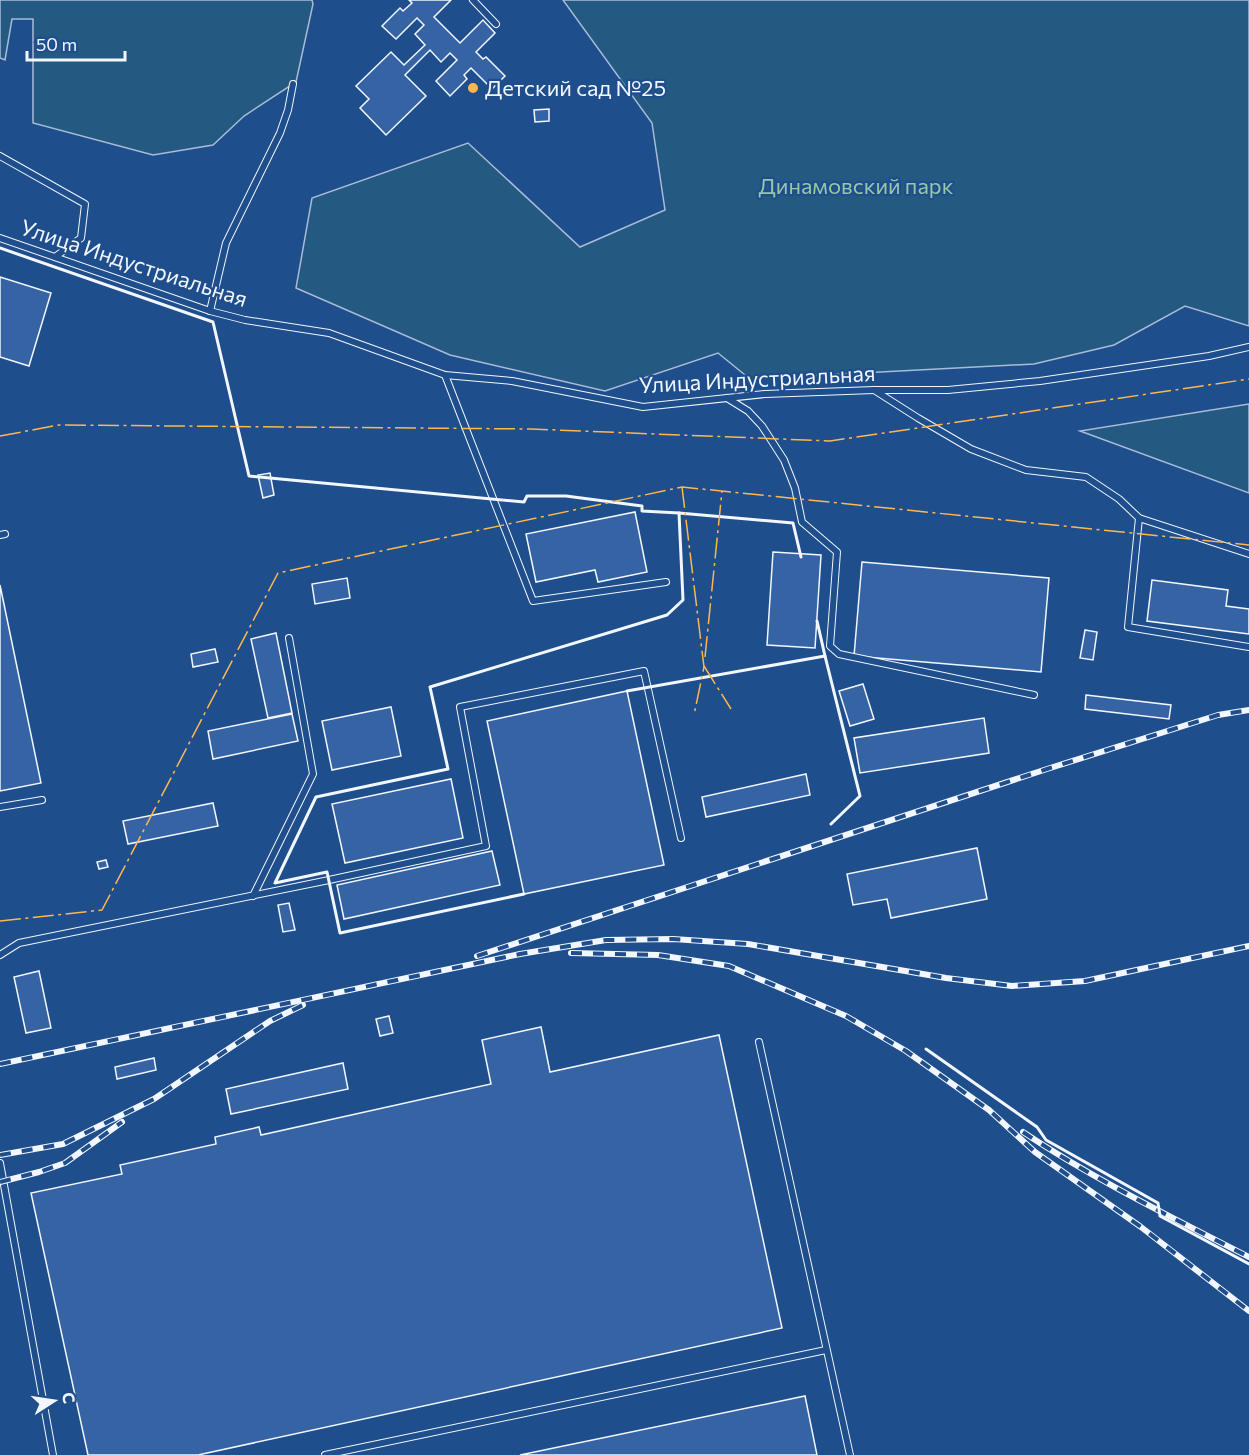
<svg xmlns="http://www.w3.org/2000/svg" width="1249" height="1455" viewBox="0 0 1249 1455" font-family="Commissioner,sans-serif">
<rect width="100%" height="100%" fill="#1f4e8c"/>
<g fill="#245a82" stroke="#a8bbd7" stroke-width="1.5">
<path d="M 0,0 L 312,0 L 313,4 L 296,82 L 244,116 L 213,145 L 153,155 L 33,123 L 33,19 L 12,19 L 5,60 L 0,58 Z"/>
<path d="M 563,0 L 1249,0 L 1249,326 L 1185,306 L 1114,345 L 1034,364 L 750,379 L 718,353 L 605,391 L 450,355 L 296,288 L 312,198 L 468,143 L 580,247 L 665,210 L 652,123 Z"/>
<path d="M 1249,404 L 1249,493 L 1080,431 Z"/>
</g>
<g fill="#3563a3" stroke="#f2f6ff" stroke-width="1.5">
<path d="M 409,0 L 451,0 L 434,17 L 460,43 L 483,20 L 495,33 L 476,52 L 483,59 L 486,57 L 505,76 L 492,89 L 471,68 L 464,75 L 467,79 L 450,96 L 436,81 L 457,60 L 450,53 L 441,62 L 430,50 L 405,75 L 426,96 L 386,135 L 360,108 L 369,99 L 356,86 L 391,52 L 404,65 L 425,45 L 415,34 L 424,25 L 417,18 L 396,39 L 382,26 L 400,8 L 403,11 L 412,3 Z"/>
<path d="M 549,109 L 549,121 L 535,122 L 534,110 Z"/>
<path d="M 0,277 L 51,293 L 29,366 L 0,357 Z"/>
<path d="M 270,473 L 274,495 L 263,498 L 258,475 Z"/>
<path d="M 635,512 L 647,572 L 598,582 L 595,570 L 536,582 L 526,534 Z"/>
<path d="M 773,552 L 821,555 L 815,648 L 767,645 Z"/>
<path d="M 862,562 L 1049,578 L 1041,672 L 854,656 Z"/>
<path d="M 347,578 L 350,598 L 315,604 L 312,584 Z"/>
<path d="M 1152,580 L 1228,590 L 1226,606 L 1249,609 L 1249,634 L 1147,621 Z"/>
<path d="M 0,585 L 41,783 L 0,791 Z"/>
<path d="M 1085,630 L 1097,632 L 1093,660 L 1080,658 Z"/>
<path d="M 276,633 L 292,713 L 268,718 L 251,639 Z"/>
<path d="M 215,649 L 218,662 L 193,667 L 191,654 Z"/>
<path d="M 863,684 L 874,719 L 850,726 L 839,691 Z"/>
<path d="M 627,691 L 664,865 L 524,894 L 487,721 Z"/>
<path d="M 1086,695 L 1171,705 L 1169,719 L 1085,709 Z"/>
<path d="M 391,707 L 401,756 L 332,770 L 322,721 Z"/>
<path d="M 292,714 L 298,741 L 213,759 L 208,731 Z"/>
<path d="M 984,718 L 989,753 L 860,773 L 854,738 Z"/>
<path d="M 806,774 L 810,795 L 706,817 L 702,797 Z"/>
<path d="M 451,779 L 463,838 L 345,863 L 332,804 Z"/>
<path d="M 213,803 L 218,826 L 128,844 L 123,821 Z"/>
<path d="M 977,848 L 987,899 L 891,918 L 887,899 L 853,905 L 847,874 Z"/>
<path d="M 492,851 L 500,885 L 344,919 L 337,885 Z"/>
<path d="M 106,860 L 108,867 L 99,869 L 97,862 Z"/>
<path d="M 289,903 L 295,930 L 283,932 L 278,905 Z"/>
<path d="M 39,971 L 51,1028 L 26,1033 L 14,977 Z"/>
<path d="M 389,1016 L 393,1033 L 380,1036 L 376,1019 Z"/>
<path d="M 541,1027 L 550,1072 L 719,1035 L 782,1328 L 198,1455 L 88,1455 L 31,1193 L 122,1174 L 120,1165 L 216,1144 L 215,1137 L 259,1127 L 261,1135 L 491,1084 L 482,1040 Z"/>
<path d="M 154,1058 L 156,1070 L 117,1079 L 115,1067 Z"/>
<path d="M 343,1063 L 348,1089 L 231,1114 L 226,1089 Z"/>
<path d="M 805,1396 L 817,1455 L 520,1455 Z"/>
</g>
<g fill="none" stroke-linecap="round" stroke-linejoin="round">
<defs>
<g id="service">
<path d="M 473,0 L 496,24"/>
<path d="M 0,156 L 85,204 L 81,238 L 55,257"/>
<path d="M 0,238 L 210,311 L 245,320 L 329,333 L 445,375 L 512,381 L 643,407 L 765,394 L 874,390 L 948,390 L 1040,381 L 1209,356 L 1249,347"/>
<path d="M 210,311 L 226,243 L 280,133 L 288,110 L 293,84"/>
<path d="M 445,375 L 533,601 L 666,582"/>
<path d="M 874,390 L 918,418 L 971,449 L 1026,470 L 1086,477 L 1119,499 L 1139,518 L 1128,627 L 1249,647"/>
<path d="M 727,398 L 748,411 L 762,426 L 784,460 L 795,488 L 802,522 L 837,552 L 830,646 L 839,654 L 1034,695"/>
<path d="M 1139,518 L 1249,554"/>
<path d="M 0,535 L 5,534"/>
<path d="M 0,807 L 42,800"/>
<path d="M 253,896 L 313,774 L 289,638"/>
<path d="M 0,955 L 19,943 L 329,880 L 486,846 L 460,707 L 644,671 L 681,838"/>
<path d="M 759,1042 L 850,1455"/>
<path d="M 0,1163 L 53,1455"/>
<path d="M 325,1455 L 826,1350"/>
</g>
</defs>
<use href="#service" stroke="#f2f6ff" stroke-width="8"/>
<use href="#service" stroke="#1f4e8c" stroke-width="6"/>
<defs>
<g id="rail">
<path d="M 571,953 L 658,955 L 729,966 L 846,1016 L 906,1051 L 989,1110 L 1035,1152 L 1141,1227 L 1249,1311"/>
<path d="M 477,956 L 1047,769 L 1218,715 L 1249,710"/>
<path d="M 0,1064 L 520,954 L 606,940 L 673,939 L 748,944 L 946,978 L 1012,986 L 1085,981 L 1249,946"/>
<path d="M 1023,1132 C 1095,1180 1173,1218 1249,1257"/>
<path d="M 0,1155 L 63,1144 L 154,1099 L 270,1021 L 303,1005"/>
<path d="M 0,1182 L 39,1172 L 65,1163 L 122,1122"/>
</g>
</defs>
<use href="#rail" stroke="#f2f6ff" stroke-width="6"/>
<use href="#rail" stroke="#1f4e8c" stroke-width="4" stroke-dasharray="11" stroke-linecap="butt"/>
<g stroke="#f2f6ff" stroke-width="3">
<path d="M 0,248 L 213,322 L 249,476 L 524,502 L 527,496 L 566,496 L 642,506 L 642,511 L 679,513 L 683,600 L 667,615 L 430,687 L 448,769 L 316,797 L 275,883 L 327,872 L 340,933 L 524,894"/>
<path d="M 679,513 L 793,523 L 801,557"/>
<path d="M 817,621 L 825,656"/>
<path d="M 627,691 L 825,656 L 860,796 L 831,824"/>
<path d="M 926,1049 L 1037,1127 L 1046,1140 L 1158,1203 L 1160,1216 L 1249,1264"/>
</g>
<g stroke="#ffb74d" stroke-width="1.5" stroke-dasharray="21 4.5 3 4.5" stroke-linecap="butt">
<path d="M 0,436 L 59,425 L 531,429 L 830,441 L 1249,379"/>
<path d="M 682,487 L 704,667 L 694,715"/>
<path d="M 705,657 L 722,491"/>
<path d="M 704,666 L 731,709"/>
<path d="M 0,921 L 102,910 L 278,573 L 682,487 L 1249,545"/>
</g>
</g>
<circle fill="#ffb74d" stroke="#1f4e8c" stroke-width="2" cx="473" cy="88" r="6"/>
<g text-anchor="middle" stroke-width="4.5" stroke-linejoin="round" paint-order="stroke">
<g font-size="22" fill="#f2f6ff" stroke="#1f4e8c" text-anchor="start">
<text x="485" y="96">Детский сад №25</text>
</g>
<g font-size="22" fill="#97c8a6" stroke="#1f4e8c">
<text x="856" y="194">Динамовский парк</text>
</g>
<g font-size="22" fill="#f2f6ff" stroke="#1f4e8c">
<text transform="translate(134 263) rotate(18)" y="8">Улица Индустриальная</text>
<text transform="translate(757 379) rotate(-3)" y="8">Улица Индустриальная</text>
</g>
</g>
<g transform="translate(54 1401) rotate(78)" stroke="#1f4e8c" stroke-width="4.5" paint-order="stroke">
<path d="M0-4.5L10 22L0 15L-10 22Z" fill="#f2f6ff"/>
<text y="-9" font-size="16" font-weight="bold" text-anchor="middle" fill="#f2f6ff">С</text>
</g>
<path d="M27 51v9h98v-9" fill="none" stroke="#f2f6ff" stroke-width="3"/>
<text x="36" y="51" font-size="18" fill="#f2f6ff" stroke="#1f4e8c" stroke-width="4.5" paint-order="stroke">50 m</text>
</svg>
